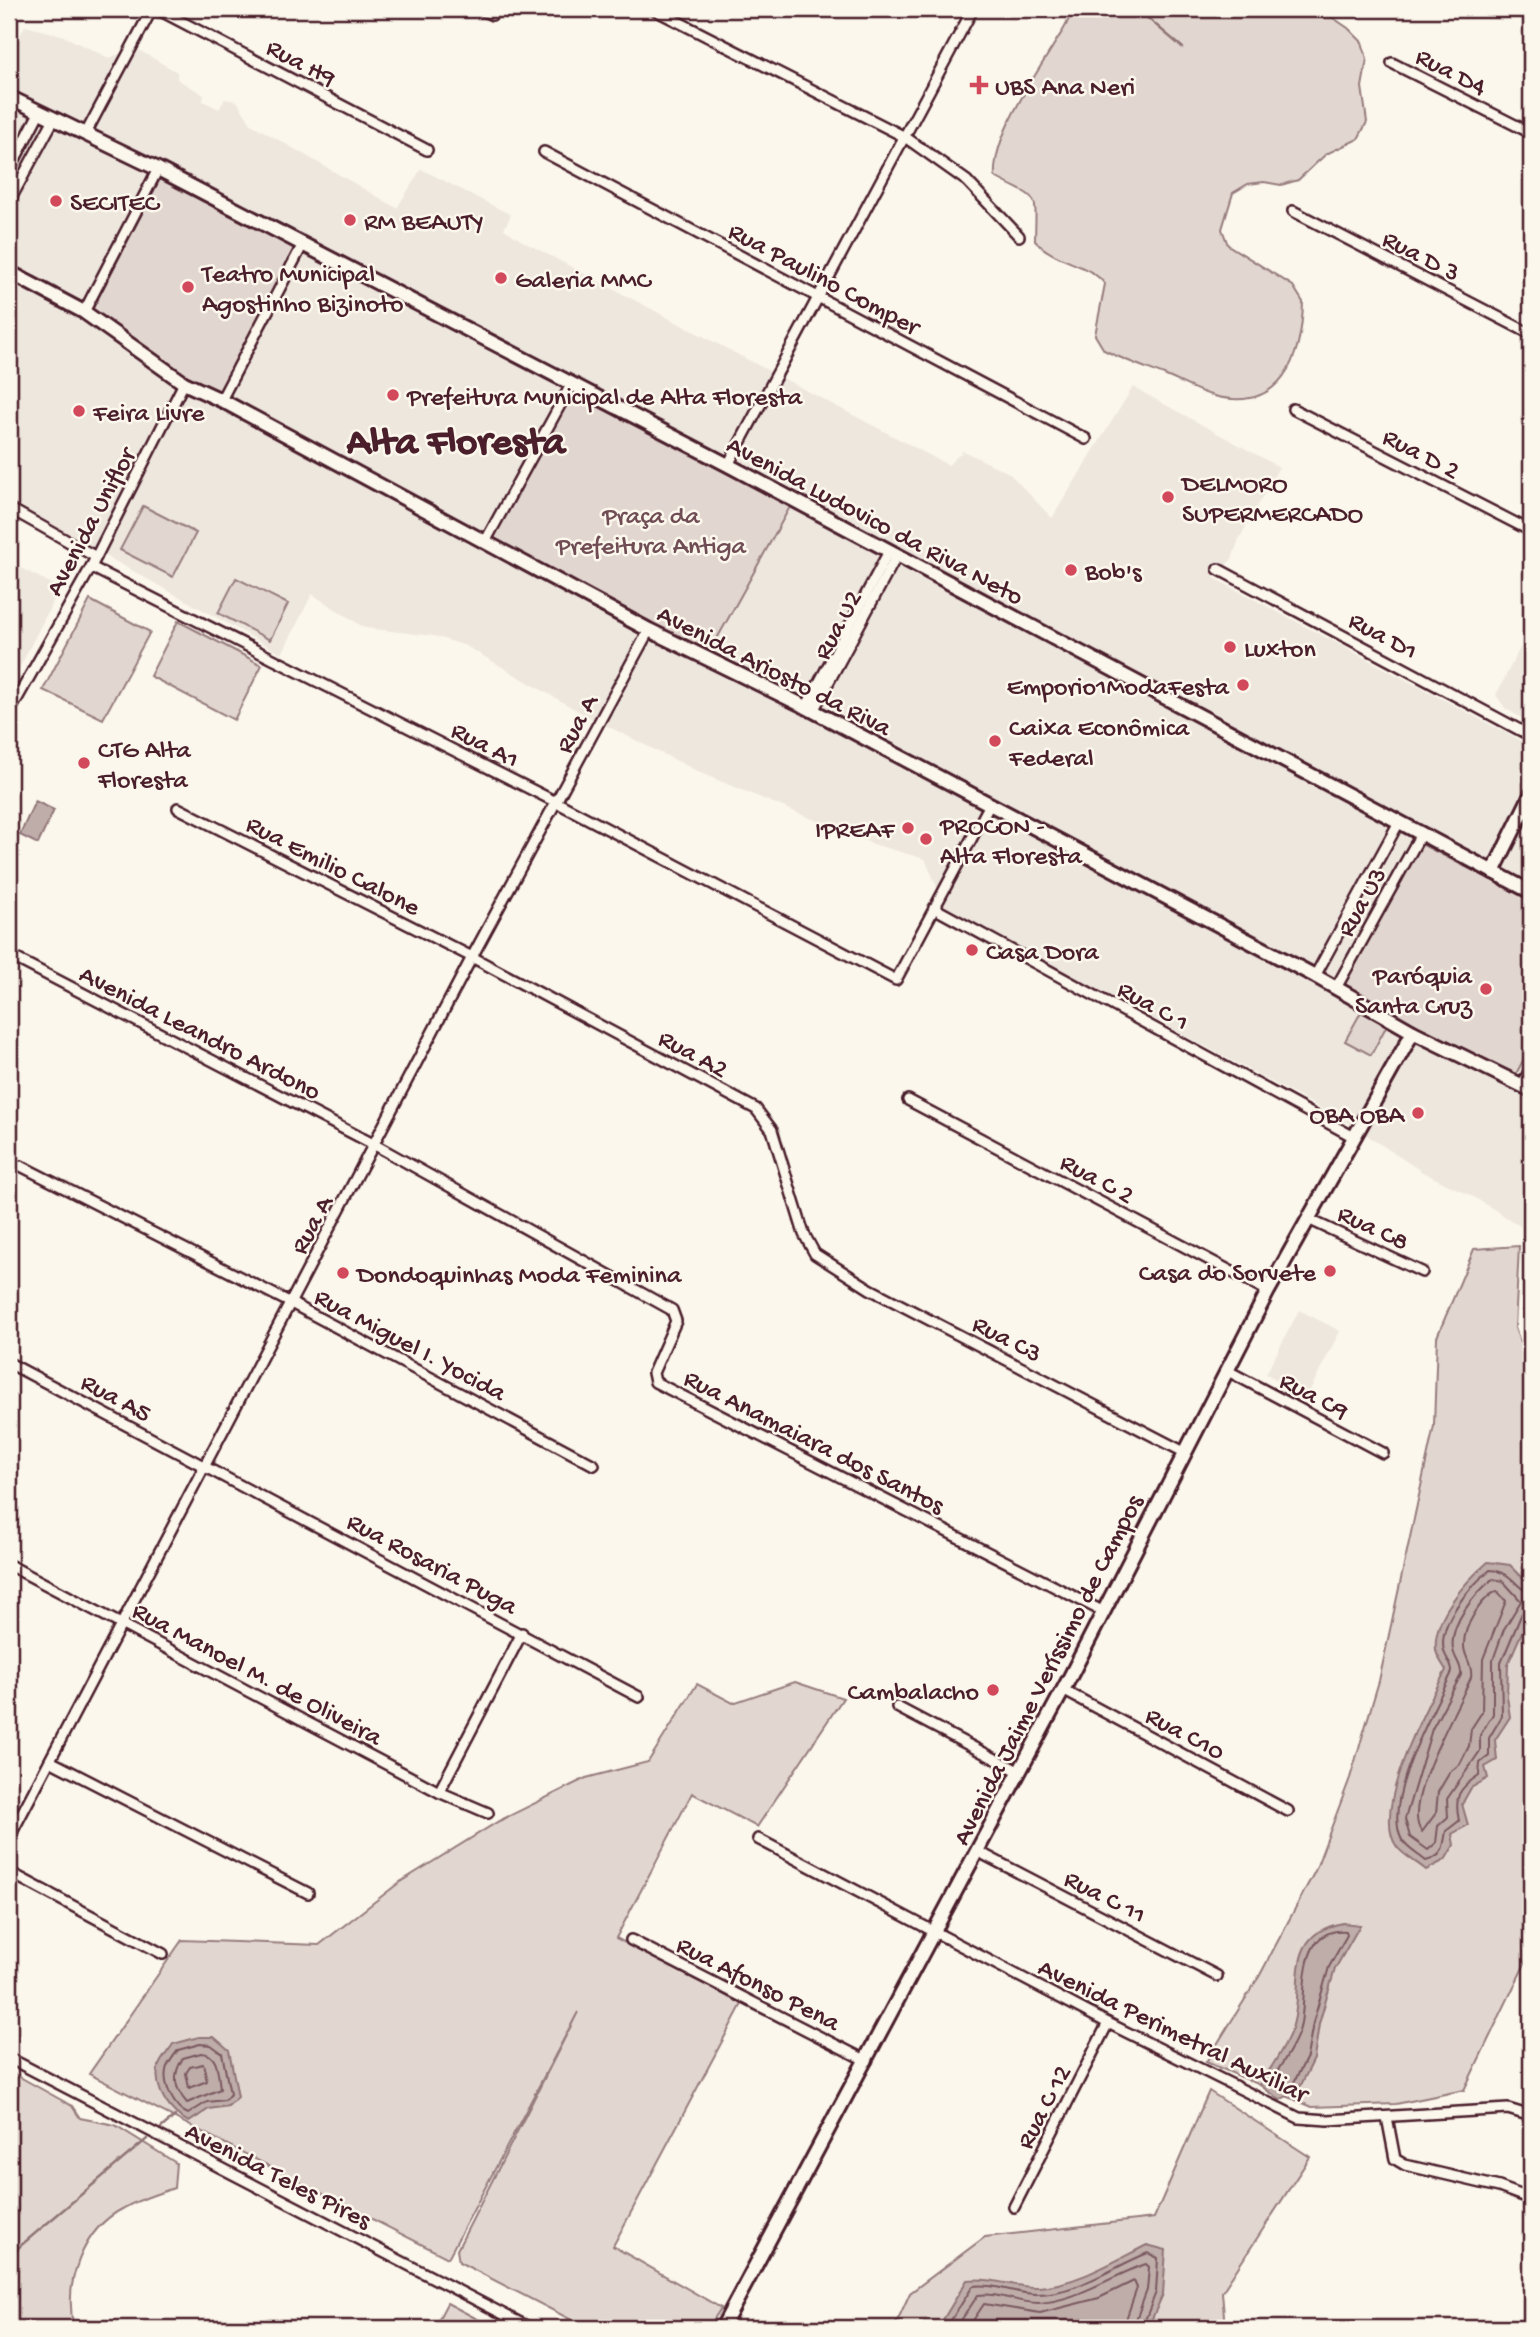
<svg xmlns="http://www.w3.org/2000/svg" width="1540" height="2337" viewBox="0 0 1540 2337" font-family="'Gochi Hand',sans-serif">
<rect width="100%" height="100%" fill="#fbf7ec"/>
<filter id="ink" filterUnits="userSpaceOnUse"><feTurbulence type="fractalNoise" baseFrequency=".0143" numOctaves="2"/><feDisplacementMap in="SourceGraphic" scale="14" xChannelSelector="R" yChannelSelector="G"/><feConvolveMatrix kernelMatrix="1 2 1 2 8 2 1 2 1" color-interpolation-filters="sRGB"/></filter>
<g filter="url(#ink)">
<g fill="#eee7de">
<path d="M 25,26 L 61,35 L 109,58 L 135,48 L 177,72 L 177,79 L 204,95 L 203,101 L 219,109 L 225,99 L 237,101 L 251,124 L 397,208 L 421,169 L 511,215 L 504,229 L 524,242 L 948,465 L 963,451 L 1009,473 L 1052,518 L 1133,387 L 1279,467 L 1239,539 L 1232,559 L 1214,578 L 1531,746 L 1531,1233 L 1474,1197 L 1424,1173 L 1350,1124 L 946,908 L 925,859 L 873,844 L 703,774 L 583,714 L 466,646 L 434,636 L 365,628 L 312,594 L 282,654 L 9,502 L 9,47 L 13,49 Z"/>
<path d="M 9,562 L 60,588 L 9,688 Z"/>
<path d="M 1531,626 L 1531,724 L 1505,708 L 1496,695 Z"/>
<path d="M 1299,1310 L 1340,1331 L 1307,1396 L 1266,1374 Z"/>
</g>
<g fill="#e2d7d0" stroke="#967b7e" stroke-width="2">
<path d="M 1070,9 L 1320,9 L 1348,28 L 1362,42 L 1367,59 L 1362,87 L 1367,122 L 1358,139 L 1326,154 L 1298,180 L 1281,185 L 1264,182 L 1248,184 L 1233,193 L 1222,229 L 1228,245 L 1293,286 L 1303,302 C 1302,358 1281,413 1214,396 C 1196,391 1181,382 1164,375 C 1144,367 1124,360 1104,350 L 1095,335 L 1105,284 C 1089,263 1056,263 1035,241 C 1036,188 1040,202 995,177 C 992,137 1034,78 1055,43 C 1061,33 1071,21 1070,9 Z"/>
<path d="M 160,179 L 296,244 L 220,394 L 163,362 L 92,310 Z"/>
<path d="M 573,390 L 791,505 L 708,655 L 490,541 Z"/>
<path d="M 143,506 L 196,533 L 173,577 L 120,550 Z"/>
<path d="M 236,578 L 288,604 L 270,640 L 218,613 Z"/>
<path d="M 90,600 L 150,632 L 103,719 L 43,690 Z"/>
<path d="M 178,621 L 262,665 L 234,720 L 150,676 Z"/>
<path d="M 1421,844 L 1531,900 L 1531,1045 L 1516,1074 L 1411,1028 L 1343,986 Z"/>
<path d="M 1361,1012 L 1387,1025 L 1371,1055 L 1345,1041 Z"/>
<path d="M 1519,1246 L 1515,1328 L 1531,1372 L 1531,1951 L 1464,2090 L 1396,2104 L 1312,2107 L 1206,2062 L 1260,1975 L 1315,1871 L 1350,1778 L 1379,1681 L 1434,1426 L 1437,1337 L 1474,1249 Z"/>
<path d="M 795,1682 L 843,1698 L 757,1827 L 692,1793 L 616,1938 L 742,2004 L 613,2246 L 721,2308 L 708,2328 L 587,2328 L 459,2262 L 457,2250 L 578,2012 L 448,2258 L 89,2074 L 182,1940 L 319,1945 L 400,1882 L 499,1821 L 586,1778 L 648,1762 L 697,1684 L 733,1703 Z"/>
<path d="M 9,2071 L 72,2106 L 80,2118 L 115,2125 L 176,2163 L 174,2188 C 157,2194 139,2199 124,2208 C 82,2229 63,2284 74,2328 L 9,2328 Z"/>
<path d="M 1209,2091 L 1310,2157 L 1222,2292 L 1225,2328 L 894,2328 L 910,2293 L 985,2237 L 1154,2218 Z"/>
<path d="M 447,2303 L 494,2328 L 434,2328 Z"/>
</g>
<g fill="#bfadaa" stroke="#907477" stroke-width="2">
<path d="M 35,801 L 54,810 L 38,844 L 20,835 Z"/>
<path d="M 1488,1562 L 1510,1565 L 1530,1585 L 1528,1618 L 1508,1664 L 1507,1696 L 1510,1717 L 1495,1740 L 1497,1760 L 1485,1767 L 1488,1778 L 1471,1788 L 1462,1804 L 1468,1825 L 1452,1834 L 1454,1845 L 1445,1860 L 1426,1870 C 1418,1863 1403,1855 1397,1847 C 1370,1811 1427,1705 1446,1670 C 1443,1665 1437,1657 1436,1650 C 1432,1618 1466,1581 1488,1562 Z"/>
<path d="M 1343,1923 L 1360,1925 L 1335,1969 L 1319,2024 L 1314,2059 L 1299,2089 L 1280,2100 L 1260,2085 C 1271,2067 1285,2048 1292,2028 C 1306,1989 1281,1934 1343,1923 Z"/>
<path d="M 199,2037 L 214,2037 L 229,2050 L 238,2097 L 228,2106 L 209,2109 L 189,2122 C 171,2114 154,2091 158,2068 C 160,2060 169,2051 173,2044 Z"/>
<path d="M 1147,2245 L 1166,2250 L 1163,2294 L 1148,2328 L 938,2328 L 967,2280 C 995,2277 1015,2288 1039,2287 C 1077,2284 1113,2262 1147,2245 Z"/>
</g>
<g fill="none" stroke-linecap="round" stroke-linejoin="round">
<g stroke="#79585e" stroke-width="2">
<path d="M 1493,1579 L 1503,1581 L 1521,1601 L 1504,1629 L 1493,1660 L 1493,1714 L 1480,1735 L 1480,1751 L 1447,1799 L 1448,1817 L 1438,1826 L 1436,1843 L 1428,1850 L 1410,1837 L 1405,1819 L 1432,1729 L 1461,1675 C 1462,1664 1454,1659 1453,1649 C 1449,1624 1475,1593 1493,1579 Z"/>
<path d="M 1497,1591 L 1506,1601 L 1483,1659 L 1482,1712 L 1471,1729 L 1469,1746 L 1460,1764 L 1450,1772 L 1438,1792 L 1436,1813 L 1422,1832 C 1399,1806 1460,1706 1471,1677 C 1473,1664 1464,1657 1464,1646 C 1463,1627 1481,1598 1497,1591 Z"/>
<path d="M 1531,1592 C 1514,1589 1515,1572 1490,1570 C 1470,1586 1437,1624 1444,1651 C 1446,1659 1452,1664 1452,1672 C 1435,1709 1381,1801 1402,1840 C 1406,1848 1419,1855 1426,1861 C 1445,1856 1443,1846 1446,1831 L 1459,1821 C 1454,1796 1458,1789 1479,1775 L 1480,1763 L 1489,1756 L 1489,1738 L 1502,1716 L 1501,1663 L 1522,1613 L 1531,1609"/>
<path d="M 1346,1931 L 1347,1935 L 1329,1967 L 1313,2023 L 1307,2057 L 1293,2084 L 1279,2090 L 1271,2082 C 1280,2065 1295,2047 1300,2028 C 1308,1997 1295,1927 1346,1931 Z"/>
<path d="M 200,2044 L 211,2045 L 222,2053 L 230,2094 L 225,2100 L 207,2102 L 188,2114 C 174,2108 163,2085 166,2070 C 167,2064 174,2056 178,2050 Z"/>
<path d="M 201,2053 C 219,2053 218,2075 220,2089 L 187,2103 C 174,2088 172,2075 183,2058 Z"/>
<path d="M 203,2064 L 207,2081 L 189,2088 L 186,2073 L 190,2067 Z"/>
<path d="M 946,2328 L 973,2286 C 995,2283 1015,2294 1037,2294 C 1077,2294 1112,2267 1148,2253 L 1158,2258 L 1156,2292 L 1142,2328"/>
<path d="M 956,2328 L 978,2295 C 998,2292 1017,2303 1038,2303 C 1078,2301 1110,2276 1146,2264 L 1149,2267 L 1147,2290 L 1133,2328"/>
<path d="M 968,2328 L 984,2304 L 1040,2313 L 1099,2298 L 1134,2281 L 1137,2288 L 1123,2328"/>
</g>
<g stroke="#907477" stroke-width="2.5">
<path d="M 1137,9 L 1183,48"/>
<path d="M 161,2128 L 175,2116"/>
<path d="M 9,2265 L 19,2247 L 147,2139"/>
</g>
<defs>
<g id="street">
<path d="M 157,9 L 427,150"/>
<path d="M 479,9 L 492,15"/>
<path d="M 653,9 L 905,137 L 967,181 L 1019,236"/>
<path d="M 1392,63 L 1531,133"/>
<path d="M 86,133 L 152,9"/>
<path d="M 544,152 L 1086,439"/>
<path d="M 9,171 L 39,113"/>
<path d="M 9,202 L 54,119"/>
<path d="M 1293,211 L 1531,334"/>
<path d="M 84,312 L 158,169"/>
<path d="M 221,400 L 303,244"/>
<path d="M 1293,409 L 1531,531"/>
<path d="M 728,465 L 973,9"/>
<path d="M 9,508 L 96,557"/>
<path d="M 485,542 L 571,385"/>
<path d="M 91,567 L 556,802 L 896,980 L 989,806"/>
<path d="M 1218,569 L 1531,736"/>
<path d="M 806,707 L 888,553"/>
<path d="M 813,711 L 896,557"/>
<path d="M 9,713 L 91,567 L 184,383"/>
<path d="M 178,808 L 472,957 L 756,1109 L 772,1130 L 804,1234 L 815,1254 L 870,1289 L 1184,1452"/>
<path d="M 934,908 L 1354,1137"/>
<path d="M 9,955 L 375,1145 L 672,1310 L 676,1321 L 653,1373 L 655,1382 L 1102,1611"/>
<path d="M 1315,976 L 1399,822"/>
<path d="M 1336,988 L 1421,834"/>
<path d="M 1522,1085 L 1531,1068"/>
<path d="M 908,1100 L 1268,1291"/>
<path d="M 21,1166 L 291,1303 L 594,1465"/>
<path d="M 1308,1219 L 1422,1272"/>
<path d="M 9,1363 L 639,1697"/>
<path d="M 1228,1371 L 1383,1453"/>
<path d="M 9,1565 L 439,1792 L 488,1813"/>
<path d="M 1063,1690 L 1288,1811"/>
<path d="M 897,1707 L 1018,1771"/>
<path d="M 50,1761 L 308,1893"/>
<path d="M 439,1792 L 522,1633"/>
<path d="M 9,1838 L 472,957 L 649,630"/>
<path d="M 758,1839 L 1108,2023 L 1299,2118 L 1328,2120 L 1508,2109 L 1531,2116"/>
<path d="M 977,1851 L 1217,1976"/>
<path d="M 9,1872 L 163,1954"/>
<path d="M 631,1940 L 867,2061"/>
<path d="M 9,2058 L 530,2328"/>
<path d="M 1387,2117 L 1395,2159 L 1405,2165 L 1499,2187 L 1531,2199"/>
<path d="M 1014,2207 L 1108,2023"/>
</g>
<g id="secondary">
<path d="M 9,97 L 158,169 L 728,465 L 1531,892"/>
<path d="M 9,272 L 84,312 L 184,383 L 221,400 L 649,630 L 806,707 L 1315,976 L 1413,1032 L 1531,1090"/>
<path d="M 1493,872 L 1531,795"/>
<path d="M 722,2328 L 1070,1677 L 1268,1291 L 1413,1032"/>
</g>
</defs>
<use href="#street" stroke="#4a1f2b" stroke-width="14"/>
<use href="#secondary" stroke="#4a1f2b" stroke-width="18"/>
<use href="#street" stroke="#fbf7ec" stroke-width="9"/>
<use href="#secondary" stroke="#fbf7ec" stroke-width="12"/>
</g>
</g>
<g fill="#d1495b" stroke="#fbf7ec" stroke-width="2.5">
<path d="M975.5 74.5h7v7h7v7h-7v7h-7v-7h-7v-7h7z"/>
<circle cx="56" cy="201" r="7"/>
<circle cx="350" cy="220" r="7"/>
<circle cx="501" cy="278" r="7"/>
<circle cx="188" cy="287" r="7"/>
<circle cx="393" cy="395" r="7"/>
<circle cx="79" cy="411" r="7"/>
<circle cx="1168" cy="497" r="7"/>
<circle cx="1071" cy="570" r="7"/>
<circle cx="1230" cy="647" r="7"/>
<circle cx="1243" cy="685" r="7"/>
<circle cx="995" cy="741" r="7"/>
<circle cx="84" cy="763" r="7"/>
<circle cx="908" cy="828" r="7"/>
<circle cx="926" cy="839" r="7"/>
<circle cx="972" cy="950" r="7"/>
<circle cx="1486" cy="989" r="7"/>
<circle cx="1418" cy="1113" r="7"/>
<circle cx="1330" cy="1271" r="7"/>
<circle cx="343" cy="1273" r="7"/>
<circle cx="993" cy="1690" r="7"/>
</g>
<g text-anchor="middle" stroke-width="5" stroke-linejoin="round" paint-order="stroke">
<g font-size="26" fill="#4a1f2b" stroke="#fbf7ec">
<text transform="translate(302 61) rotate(28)" y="9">Rua H9</text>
<text transform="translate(1452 70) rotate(27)" y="9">Rua D4</text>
<text transform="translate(1422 254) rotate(27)" y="9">Rua D 3</text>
<text transform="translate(825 277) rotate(28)" y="9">Rua Paulino Comper</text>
<text transform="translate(1422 452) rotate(27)" y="9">Rua D 2</text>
<text transform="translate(876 519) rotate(28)" y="9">Avenida Ludovico da Riva Neto</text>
<text transform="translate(89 521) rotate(-62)" y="9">Avenida Uniflor</text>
<text transform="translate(836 624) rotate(-62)" y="9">Rua U2</text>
<text transform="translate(1384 634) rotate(28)" y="9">Rua D1</text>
<text transform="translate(775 669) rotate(27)" y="9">Avenida Ariosto da Riva</text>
<text transform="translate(575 723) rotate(-62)" y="9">Rua A</text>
<text transform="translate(486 743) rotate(27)" y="9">Rua A1</text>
<text transform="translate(334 864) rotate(27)" y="9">Rua Emilio Calone</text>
<text transform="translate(1360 901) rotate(-61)" y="9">Rua U3</text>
<text transform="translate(1154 1004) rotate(29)" y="9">Rua C 1</text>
<text transform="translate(201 1031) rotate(27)" y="9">Avenida Leandro Ardono</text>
<text transform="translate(694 1052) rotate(28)" y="9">Rua A2</text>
<text transform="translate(1098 1177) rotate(28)" y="9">Rua C 2</text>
<text transform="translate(310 1224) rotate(-62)" y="9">Rua A</text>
<text transform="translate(1374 1226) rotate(25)" y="9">Rua C8</text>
<text transform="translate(1008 1337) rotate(27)" y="9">Rua C3</text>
<text transform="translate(411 1343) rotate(28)" y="9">Rua Miguel I. Yocida</text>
<text transform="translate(1315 1394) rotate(28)" y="9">Rua C9</text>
<text transform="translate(117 1396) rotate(28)" y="9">Rua A5</text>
<text transform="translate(815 1440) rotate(27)" y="9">Rua Anamaiara dos Santos</text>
<text transform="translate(433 1562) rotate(28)" y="9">Rua Rosaria Puga</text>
<text transform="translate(1046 1669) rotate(-63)" y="9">Avenida Jaime Veríssimo de Campos</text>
<text transform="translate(258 1672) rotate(28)" y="9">Rua Manoel M. de Oliveira</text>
<text transform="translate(1186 1732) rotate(28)" y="9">Rua C10</text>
<text transform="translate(1106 1895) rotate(27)" y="9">Rua C 11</text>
<text transform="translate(759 1982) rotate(27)" y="9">Rua Afonso Pena</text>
<text transform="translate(1174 2029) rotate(26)" y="9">Avenida Perimetral Auxiliar</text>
<text transform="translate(1042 2106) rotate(-63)" y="9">Rua C 12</text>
<text transform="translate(279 2174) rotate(27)" y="9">Avenida Teles Pires</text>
</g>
<g font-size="26" fill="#4a1f2b" stroke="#fbf7ec" text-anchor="start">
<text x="995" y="94">UBS Ana Neri</text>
<text x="70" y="210">SECITEC</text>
<text x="364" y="229">RM BEAUTY</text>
<text x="202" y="281">Teatro Municipal<tspan x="202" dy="30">Agostinho Bizinoto</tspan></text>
<text x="515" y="287">Galeria MMC</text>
<text x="407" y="404">Prefeitura Municipal de Alta Floresta</text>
<text x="93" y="420">Feira Livre</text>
<text x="1182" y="491">DELMORO<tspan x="1182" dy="30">SUPERMERCADO</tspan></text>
<text x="1085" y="579">Bob's</text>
<text x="1244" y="656">Luxton</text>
<text x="1229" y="694" text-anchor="end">Emporio1ModaFesta</text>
<text x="1009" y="735">Caixa Econômica<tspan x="1009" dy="30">Federal</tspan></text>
<text x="98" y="757">CTG Alta<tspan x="98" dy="30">Floresta</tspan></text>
<text x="940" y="833">PROCON -<tspan x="940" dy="30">Alta Floresta</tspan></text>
<text x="894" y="837" text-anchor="end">IPREAF</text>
<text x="986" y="959">Casa Dora</text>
<text x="1472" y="983" text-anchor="end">Paróquia<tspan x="1472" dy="30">Santa Cruz</tspan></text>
<text x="1404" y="1122" text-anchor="end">OBA OBA</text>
<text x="1316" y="1280" text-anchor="end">Casa do Sorvete</text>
<text x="357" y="1282">Dondoquinhas Moda Feminina</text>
<text x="979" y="1699" text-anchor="end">Cambalacho</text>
</g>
<g font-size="26" fill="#704d54" stroke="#fbf7ec">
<text x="651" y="523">Praça da<tspan x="651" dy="30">Prefeitura Antiga</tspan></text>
</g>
<g font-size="40" font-weight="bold" fill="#4a1f2b" stroke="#fbf7ec">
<text x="456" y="452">Alta Floresta</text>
</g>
</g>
<rect width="1540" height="2337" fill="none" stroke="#fbf7ec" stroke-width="35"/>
<rect x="18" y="18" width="1505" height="2302" fill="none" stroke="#4a1f2b" stroke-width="2.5" filter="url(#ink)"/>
</svg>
